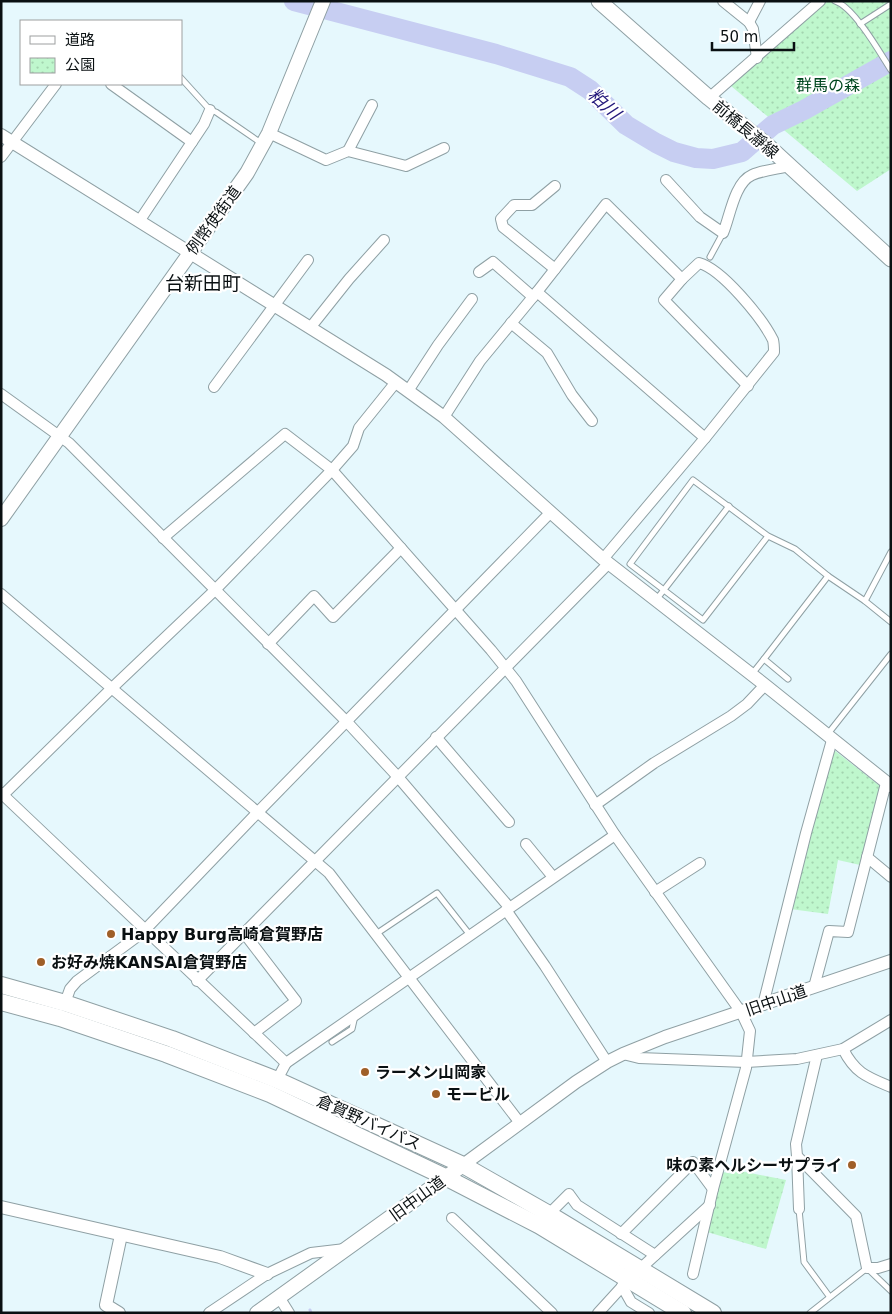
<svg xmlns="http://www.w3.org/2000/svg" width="892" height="1314" viewBox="0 0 892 1314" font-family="'DejaVu Sans','Noto Sans JP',sans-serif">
<defs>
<pattern id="park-dots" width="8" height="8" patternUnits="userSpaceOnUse" patternTransform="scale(1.25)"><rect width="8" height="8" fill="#bff7cd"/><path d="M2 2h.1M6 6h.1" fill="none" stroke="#a3d3af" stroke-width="1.8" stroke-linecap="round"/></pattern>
</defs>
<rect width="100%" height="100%" fill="#e6f8fd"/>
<g fill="url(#park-dots)">
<path d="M 828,1 L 891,1 L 891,169 L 857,191 L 731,86 Z"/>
<path d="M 834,750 L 880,786 L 860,865 L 838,860 L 828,914 L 790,909 L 832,753 Z"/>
<path d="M 735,1170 L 786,1180 L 766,1249 L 707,1232 L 723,1172 L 733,1174 Z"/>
</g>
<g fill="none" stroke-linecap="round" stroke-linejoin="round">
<path stroke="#c7cef2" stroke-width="3" d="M 310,1310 L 311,1313"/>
<path stroke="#c7cef2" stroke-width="20" d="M 294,1 L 496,54 L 570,77 L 590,90 L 626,125 L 656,143 L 674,152 L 696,158 L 713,159 L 742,152 L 773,125 L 804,110 L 891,61"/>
<defs>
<g id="service">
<path d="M 835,1 C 855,8 880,53 891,70"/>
<path d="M 860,24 L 891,4"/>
<path d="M 181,78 L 210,110 L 216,112 L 261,143"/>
<path d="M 710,257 L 723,233"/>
<path d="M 768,536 L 703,620 L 630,564 L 693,480 L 768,536 L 795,549 L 828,576 L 865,601 L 891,622"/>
<path d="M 656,600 L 729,506"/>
<path d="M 865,601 L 891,552"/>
<path d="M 752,674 L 764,659"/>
<path d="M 788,679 L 764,659 L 828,576"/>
<path d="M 827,735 L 891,654"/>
<path d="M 376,934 L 437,893 L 470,935"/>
<path d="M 332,1042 L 352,1029 L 355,1016"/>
<path d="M 799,1209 L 804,1262 L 829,1296"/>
<path d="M 810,1313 L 867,1268 L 891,1291"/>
</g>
<g id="minor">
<path d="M 723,1 L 749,22 L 753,29 L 757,58"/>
<path d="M 749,22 L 760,1"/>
<path d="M 111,84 L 192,142"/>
<path d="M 709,98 L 820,1"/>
<path d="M 269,133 L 326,160 L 348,151 L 406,166 L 444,148"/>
<path d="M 348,151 L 372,105"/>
<path d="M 1,157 L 56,84"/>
<path d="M 666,180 L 700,217 L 723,233 C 730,217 734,183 752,175 C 763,170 778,169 790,166"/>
<path d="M 555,186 L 532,205 L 514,205 L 501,219 L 503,227 L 555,269"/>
<path d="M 140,220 L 204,124 L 210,110"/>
<path d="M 479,272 L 493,262 L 533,297"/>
<path d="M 682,279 L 664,300 L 748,386"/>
<path d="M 537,292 L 705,438"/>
<path d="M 511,323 L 547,353 L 572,395 L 592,421"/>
<path d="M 310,328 L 349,279 L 384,240"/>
<path d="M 214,387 L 308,260"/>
<path d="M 408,391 L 438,345 L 472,299"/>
<path d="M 1,394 L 69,443 L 347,722 L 398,777 L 509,907"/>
<path d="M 444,417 L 480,361 L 537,292 L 606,204 L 682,279 L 699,263 C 722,269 762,318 773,340 C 774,344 774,348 774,352 L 705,438 L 603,559"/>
<path d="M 163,538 L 285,434 L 332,470 L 491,650 L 516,681 L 615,835 L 741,1012 L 750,1031 L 746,1068 L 713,1189 L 693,1274"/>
<path d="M 1,594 L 329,873 L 520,1123"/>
<path d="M 268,644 L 314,596 L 333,617 L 401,548"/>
<path d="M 436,737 L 509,822"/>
<path d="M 1,793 L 286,1063 L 277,1080"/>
<path d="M 3,795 L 112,688 L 214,591 L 332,470 L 353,446 L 359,428 L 396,382"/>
<path d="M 595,805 L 654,763 L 731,716 L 747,704 L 765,685"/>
<path d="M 526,844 L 553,877"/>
<path d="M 867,857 L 891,877"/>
<path d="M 655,892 L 700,863"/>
<path d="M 506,910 L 545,966 L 607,1062"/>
<path d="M 244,933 L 296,1001 L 254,1033"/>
<path d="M 197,981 L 609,563"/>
<path d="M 814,987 L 829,931 L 848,932 L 886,783"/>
<path d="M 65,1003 L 70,989 L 77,981 L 142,933 L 258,812 L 550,513"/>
<path d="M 763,1005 L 806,833 L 832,740"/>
<path d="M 843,1049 C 855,1073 867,1077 891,1087"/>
<path d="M 623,1054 L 639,1058 L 746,1062 L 797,1059 L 843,1049 L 891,1020"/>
<path d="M 817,1055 L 796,1144 L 797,1156 L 856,1216 L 867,1268 L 878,1268 L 891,1264"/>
<path d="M 286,1063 L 615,835"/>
<path d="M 797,1156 L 799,1209"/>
<path d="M 549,1214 L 569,1194 L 577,1205 L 655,1255"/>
<path d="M 452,1218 L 552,1313"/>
<path d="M 621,1234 L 693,1162 L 713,1189"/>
<path d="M 622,1286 L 631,1302 L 649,1313"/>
<path d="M 279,1297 L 289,1313"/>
<path d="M 209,1313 L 267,1274 L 311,1253 L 345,1249"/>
<path d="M 598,1313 L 629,1279 L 710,1205"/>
</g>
<g id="tertiary">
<path d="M 1,135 L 386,375 L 444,417 L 603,559 L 765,685 L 891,786"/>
<path d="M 463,1165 L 576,1082 L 607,1062 L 623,1054 L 665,1037 L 891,961"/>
<path d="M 1,1207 L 220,1257 L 267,1274"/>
<path d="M 119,1313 L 106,1305 L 121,1235"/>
</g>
<g id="secondary">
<path d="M 1,519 L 247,173 L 269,133 L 323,1"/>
<path d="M 257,1313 L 463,1165"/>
</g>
<path id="primary" d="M 599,1 L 709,98 L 769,147 L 891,259"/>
<g id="trunk">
<path d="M 1,985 L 65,1003 L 172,1039 L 277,1080 L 463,1165 L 549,1214 L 713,1313"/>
<path d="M 1,1002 L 60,1018 L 166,1054 L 270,1094 L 445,1177 L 540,1226 L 683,1313"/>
</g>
</defs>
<use href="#service" stroke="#8fa0a4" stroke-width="7"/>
<use href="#minor" stroke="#8fa0a4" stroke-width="12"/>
<use href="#tertiary" stroke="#8fa0a4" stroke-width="14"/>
<use href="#secondary" stroke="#8fa0a4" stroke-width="16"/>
<use href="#primary" stroke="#8fa0a4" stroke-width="17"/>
<use href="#trunk" stroke="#8fa0a4" stroke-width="18"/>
<use href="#service" stroke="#fff" stroke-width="5"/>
<use href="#minor" stroke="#fff" stroke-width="10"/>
<use href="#tertiary" stroke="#fff" stroke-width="12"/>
<use href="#secondary" stroke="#fff" stroke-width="14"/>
<use href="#primary" stroke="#fff" stroke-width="15"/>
<use href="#trunk" stroke="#fff" stroke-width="16"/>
</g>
<g fill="#9f5f28" stroke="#fff" stroke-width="2">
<circle cx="111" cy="934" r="5"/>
<circle cx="41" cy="962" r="5"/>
<circle cx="365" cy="1072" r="5"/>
<circle cx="436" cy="1094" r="5"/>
<circle cx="852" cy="1165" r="5"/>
</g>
<g text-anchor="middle" stroke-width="4.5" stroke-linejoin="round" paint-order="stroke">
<g font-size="16" fill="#00471f" stroke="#fff">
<text x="828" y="91">群馬の森</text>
</g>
<g font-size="16" fill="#0a1012" stroke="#fff">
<text transform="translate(746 129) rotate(40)" y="6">前橋長瀞線</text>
<text transform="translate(213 220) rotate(-54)" y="6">例幣使街道</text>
<text transform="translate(776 1000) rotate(-19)" y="6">旧中山道</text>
<text transform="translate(369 1122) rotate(24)" y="6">倉賀野バイパス</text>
<text transform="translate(417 1198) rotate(-36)" y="6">旧中山道</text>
</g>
<g font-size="16" font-weight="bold" fill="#0a1012" stroke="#fff" text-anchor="start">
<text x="121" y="940">Happy Burg高崎倉賀野店</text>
<text x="51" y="968">お好み焼KANSAI倉賀野店</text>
<text x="375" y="1078">ラーメン山岡家</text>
<text x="446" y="1100">モービル</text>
<text x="842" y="1171" text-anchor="end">味の素ヘルシーサプライ</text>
</g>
<g font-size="18" font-style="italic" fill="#23187b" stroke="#fff">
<text transform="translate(604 104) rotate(43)" y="6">粕川</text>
</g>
<g font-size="19" fill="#0a1012" stroke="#fff">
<text x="203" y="290">台新田町</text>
</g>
</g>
<rect width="892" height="1314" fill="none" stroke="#0a1012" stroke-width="5"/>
<rect x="20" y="20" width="162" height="65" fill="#ffffff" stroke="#9d9fa0"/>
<rect x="30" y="36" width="25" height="8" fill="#ffffff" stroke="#9d9fa0"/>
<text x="65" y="45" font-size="15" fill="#0a1012">道路</text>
<rect x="30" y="58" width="25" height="15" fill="url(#park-dots)" stroke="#9d9fa0"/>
<text x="65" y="70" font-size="15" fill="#0a1012">公園</text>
<path d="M712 42v8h82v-8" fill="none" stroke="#0a1012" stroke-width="2.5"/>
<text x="720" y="42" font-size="15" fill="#0a1012" stroke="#ffffff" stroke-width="4" paint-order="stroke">50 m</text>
</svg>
